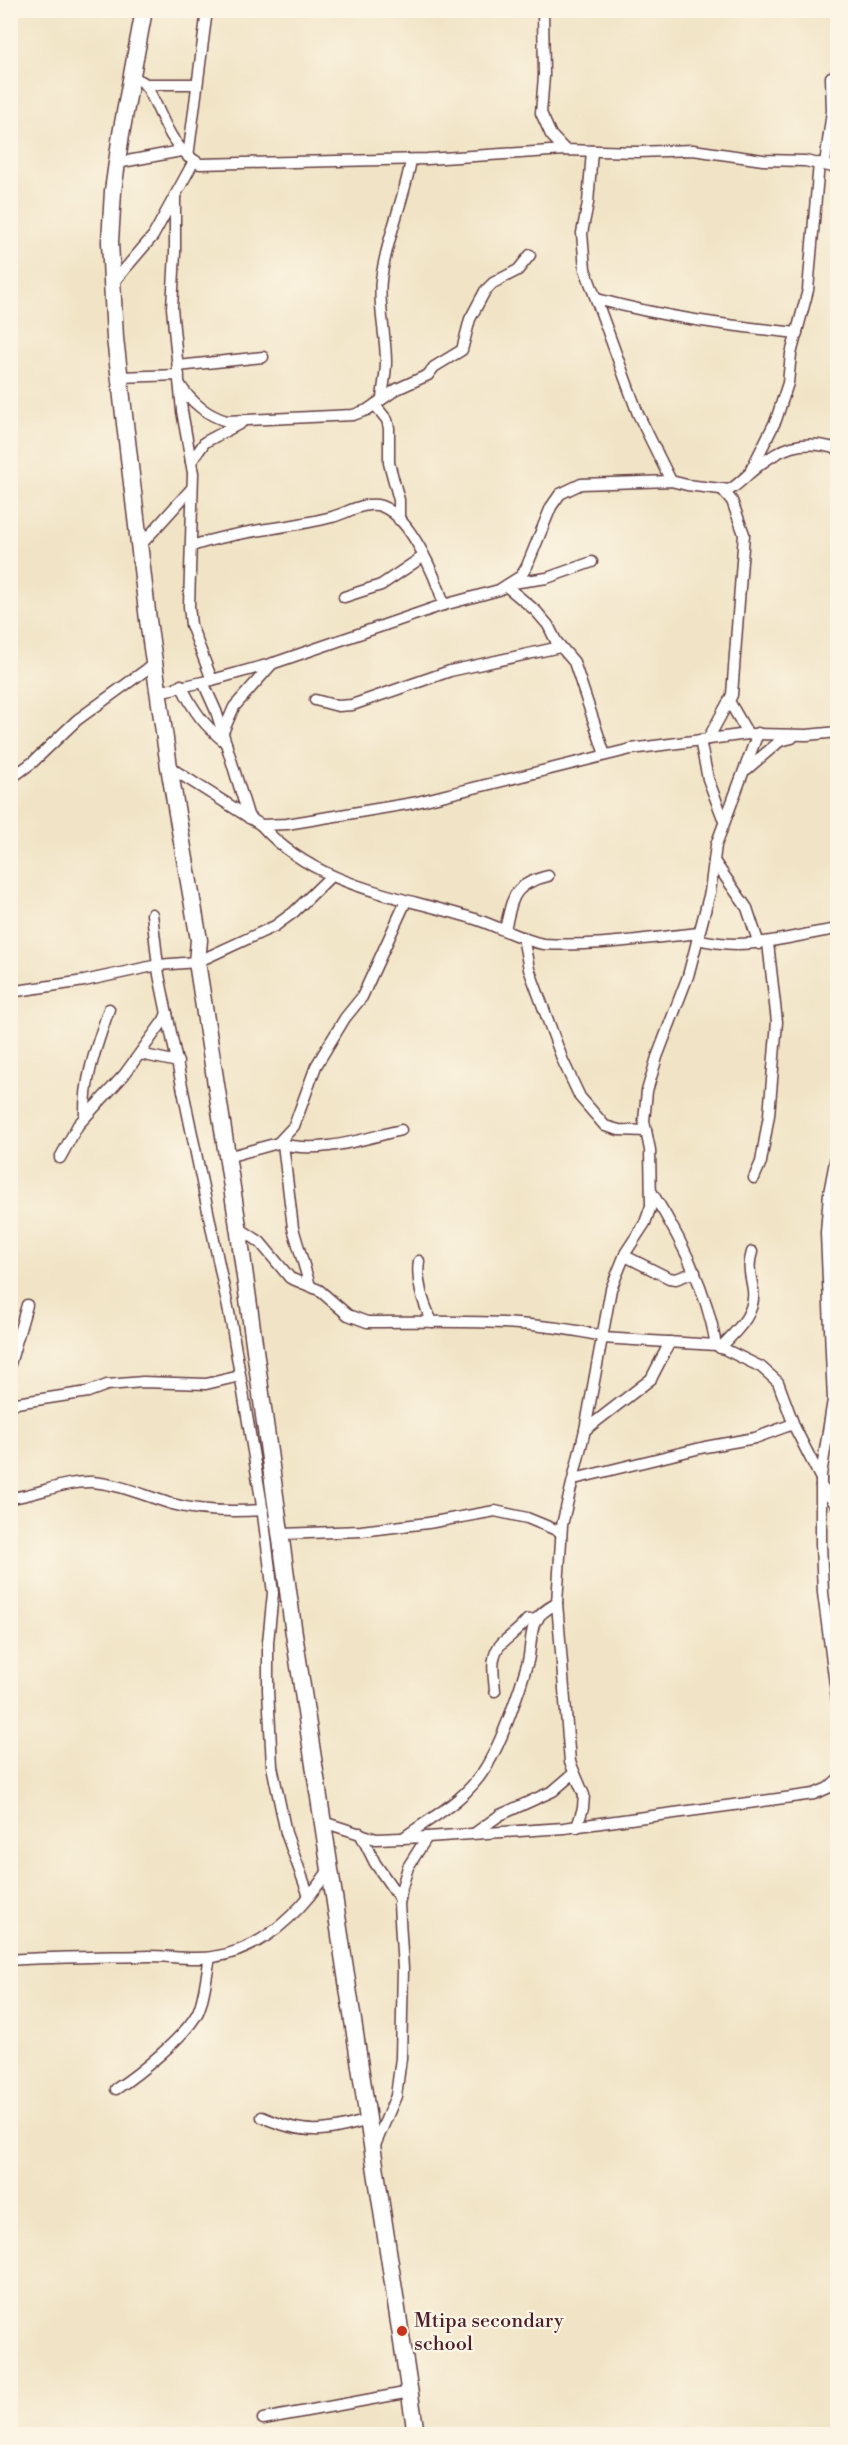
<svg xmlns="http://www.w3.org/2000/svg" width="848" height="2445" viewBox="0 0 848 2445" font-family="'Libre Bodoni',serif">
<rect width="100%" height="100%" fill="#fcf5e5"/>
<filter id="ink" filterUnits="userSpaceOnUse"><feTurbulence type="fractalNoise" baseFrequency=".0167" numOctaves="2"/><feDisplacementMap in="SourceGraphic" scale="12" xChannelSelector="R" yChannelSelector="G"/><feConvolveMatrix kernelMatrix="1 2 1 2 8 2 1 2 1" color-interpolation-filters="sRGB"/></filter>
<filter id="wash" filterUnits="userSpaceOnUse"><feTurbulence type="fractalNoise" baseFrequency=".008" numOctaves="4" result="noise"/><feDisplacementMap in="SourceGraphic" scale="24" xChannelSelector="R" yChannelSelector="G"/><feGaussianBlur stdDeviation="1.35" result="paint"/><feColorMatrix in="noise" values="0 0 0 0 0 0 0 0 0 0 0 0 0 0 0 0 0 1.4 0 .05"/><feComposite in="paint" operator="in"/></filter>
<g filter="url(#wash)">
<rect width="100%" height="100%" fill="#f1e4c6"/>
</g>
<g filter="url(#ink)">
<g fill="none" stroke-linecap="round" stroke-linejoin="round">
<defs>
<g id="street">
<path d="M 543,10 L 544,76 L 541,113 L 551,135 L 565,150"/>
<path d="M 132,77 L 143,82 L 148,89 C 165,119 167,144 200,164 L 427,159 L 565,150 L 637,152 L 693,150 L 763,160 L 805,161 L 838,168"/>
<path d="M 144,84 L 197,84"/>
<path d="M 592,151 L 588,203 L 582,233 L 585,269 L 638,414 L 671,481"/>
<path d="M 188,157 L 207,10"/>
<path d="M 117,163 L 181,151"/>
<path d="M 825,164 L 832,111 L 831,77"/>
<path d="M 175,198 L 175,252 L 172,308 L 182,411 L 193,473 L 189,606 L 191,625 L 212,680"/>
<path d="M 112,284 L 153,236 L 194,161"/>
<path d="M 597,299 C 663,317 729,326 797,333"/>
<path d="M 178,366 L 263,357"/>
<path d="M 119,377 L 179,375"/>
<path d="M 180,385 C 191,402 208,416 227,421 L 353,415 L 367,410 L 397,389 L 428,375 L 434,367 L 462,350 L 470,319 L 485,291 L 493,283 L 518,270 L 530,255"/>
<path d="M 382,399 C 383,387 386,374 386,362 C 386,335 378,307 381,280 C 386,239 404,201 411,160"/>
<path d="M 375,405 L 387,420 L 389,428 L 389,463 L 399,500 L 399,520"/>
<path d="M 191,462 L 205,442 L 241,423"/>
<path d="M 751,470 L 776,420 L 788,383 L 791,354 L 808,290 L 819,163"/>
<path d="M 192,546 C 237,530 286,529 332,517 C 347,513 365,501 381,506 C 410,516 436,577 444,605"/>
<path d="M 139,547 L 192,488"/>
<path d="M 512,583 L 547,578 L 592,562"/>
<path d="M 506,586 L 536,611 L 548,625 L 556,641 L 574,662 L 605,755"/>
<path d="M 344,597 L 381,585 L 424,556"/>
<path d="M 203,682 L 216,711 L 249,818"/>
<path d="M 181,685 C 194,712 204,725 226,743"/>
<path d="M 158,692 L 212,680 L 274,663 L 440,606 L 499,590 L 521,576 L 527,566 L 551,507 L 560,494 L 581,484 L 671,481 L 687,485 L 729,490 C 738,485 744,478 751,472 C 780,447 801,438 838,449"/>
<path d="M 315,700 L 338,706 L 352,705 L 450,671 L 560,647"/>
<path d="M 729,701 L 748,734"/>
<path d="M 223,732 L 234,707 L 273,663"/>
<path d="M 708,739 L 732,695 L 744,534 L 732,501 L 722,489"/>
<path d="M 700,740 L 708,779 L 724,821"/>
<path d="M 169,767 L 261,825 L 287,824 L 413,803 L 631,749 L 748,734 L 807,735 L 838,732"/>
<path d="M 747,769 L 780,741 L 792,738"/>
<path d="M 10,779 L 33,762 L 77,720 L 154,664"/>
<path d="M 261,825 C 315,887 401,896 475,919 C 495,925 526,942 544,944 C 596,947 648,938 699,933"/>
<path d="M 714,861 L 747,908 L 759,944"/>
<path d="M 152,914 L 159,975 L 232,1327 L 261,1499 L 273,1593 L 268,1642 L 268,1690 L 272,1766 L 286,1833 L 309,1896"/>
<path d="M 505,929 C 513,898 511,885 548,876"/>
<path d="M 523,937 L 529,969 L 563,1061 L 580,1097 L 605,1126 L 619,1130 L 646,1131"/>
<path d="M 697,939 C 749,952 787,936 838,929"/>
<path d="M 10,992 L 84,981 L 158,965 L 197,962 L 275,926 L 294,912 L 331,876"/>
<path d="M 140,1054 L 178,1062"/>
<path d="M 85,1117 C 84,1078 97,1045 109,1009"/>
<path d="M 278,1143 C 318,1155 362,1139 401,1130"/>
<path d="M 283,1144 L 293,1228 L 310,1286"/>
<path d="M 838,1146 L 829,1193 L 826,1233 L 833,1400 L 821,1475 L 821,1544 L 823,1593 L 838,1707"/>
<path d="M 227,1157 L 278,1143 L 294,1126 L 316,1066 L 345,1018 L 362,997 L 406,901"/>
<path d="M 60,1158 L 78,1125 L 124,1075 L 164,1020 L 167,1013"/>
<path d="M 754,1178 L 761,1162 L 769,1115 L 777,1022 L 768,943"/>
<path d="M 651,1191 C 681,1238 707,1290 716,1345"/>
<path d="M 239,1228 L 260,1242 L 290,1278 L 319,1290 L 348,1315 L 367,1322 C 446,1322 525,1318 602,1336"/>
<path d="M 625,1256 L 669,1278 L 676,1279 L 695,1272"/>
<path d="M 419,1261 C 416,1282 423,1302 432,1322"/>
<path d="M 602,1338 L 716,1345 L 761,1367 L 778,1382 L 795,1428 L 821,1479"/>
<path d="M 720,1348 C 735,1332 756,1315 753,1290 C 751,1276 747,1267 752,1252"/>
<path d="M 10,1364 L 27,1305"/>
<path d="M 10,1404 L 88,1392 L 107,1385 L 143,1382 L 206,1384 L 240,1376"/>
<path d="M 585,1430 L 651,1379 L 670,1342"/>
<path d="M 574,1479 L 705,1447 L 755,1438 L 793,1424"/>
<path d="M 821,1486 L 838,1507"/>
<path d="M 10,1498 C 38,1495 63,1481 92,1482 C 120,1484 145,1496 172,1504 C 201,1512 233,1512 263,1510"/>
<path d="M 282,1534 L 361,1531 L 428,1523 L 495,1511 L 527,1518 L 561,1532"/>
<path d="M 495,1691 C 494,1676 489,1655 502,1643 C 511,1635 519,1630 527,1620 L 538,1619"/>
<path d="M 323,1822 L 376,1839 L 427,1837 L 564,1828 L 814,1794 L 828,1788 L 838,1779"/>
<path d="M 577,1827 L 583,1808 L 584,1795 L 570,1762 L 557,1603 L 562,1525 L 585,1430 L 611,1289 L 626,1252 L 645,1223 L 651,1206 L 650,1150 L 644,1121 L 647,1091 L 657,1057 L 688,976 L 710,892 L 716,845 L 758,733"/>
<path d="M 360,1833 L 375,1863 L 400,1899"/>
<path d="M 475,1833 L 500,1815 L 553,1791 L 574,1773"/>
<path d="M 403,1838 C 434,1816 466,1800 486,1767 C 502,1742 520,1689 528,1661 C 531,1649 530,1630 536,1620 C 541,1612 549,1608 557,1603"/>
<path d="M 10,1960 C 56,1957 102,1957 149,1956 C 169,1956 192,1960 213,1957 C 264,1950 303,1909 330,1868"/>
<path d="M 116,2089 C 139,2074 186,2036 198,2012 C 205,1997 206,1975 210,1958"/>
<path d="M 262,2117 C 304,2135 325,2133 368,2120"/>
<path d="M 373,2150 L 396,2096 L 401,2058 L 403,1969 L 399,1904 L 402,1887 L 408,1867 L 427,1837"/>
<path d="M 263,2419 L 410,2392"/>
</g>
<path id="primary" d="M 144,10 L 121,134 L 113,191 L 110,242 L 115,338 L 148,620 L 169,767 L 199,940 L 197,962 L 238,1226 L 293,1627 L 416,2434"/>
</defs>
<use href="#street" stroke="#633d42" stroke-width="13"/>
<use href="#primary" stroke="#633d42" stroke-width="19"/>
<use href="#street" stroke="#fff" stroke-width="10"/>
<use href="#primary" stroke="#fff" stroke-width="16"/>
</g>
</g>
<circle fill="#c8321e" stroke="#fcf5e5" stroke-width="2" cx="402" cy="2331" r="6"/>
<g text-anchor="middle" stroke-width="4.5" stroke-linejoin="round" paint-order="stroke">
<g font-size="20" fill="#4a1f2b" stroke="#fcf5e5" text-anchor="start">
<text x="414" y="2327">Mtipa secondary<tspan x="414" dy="23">school</tspan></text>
</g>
</g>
<rect width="848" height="2445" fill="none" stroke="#fcf5e5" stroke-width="36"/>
</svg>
